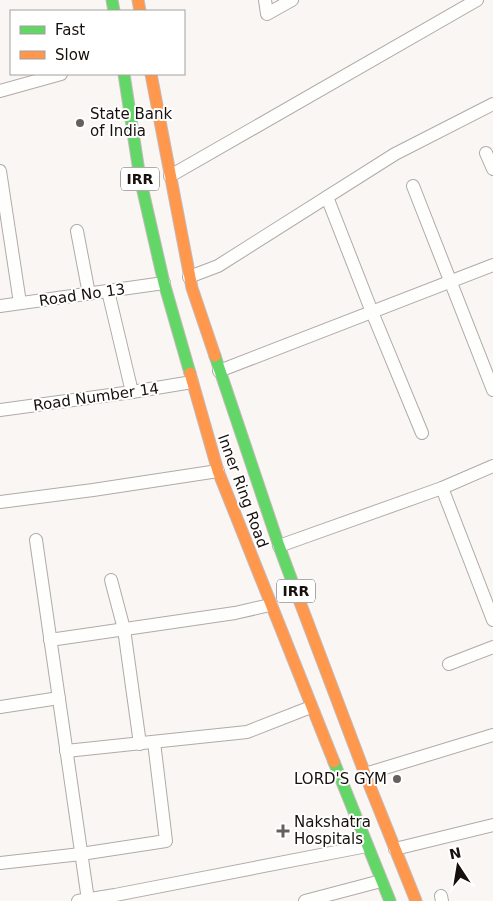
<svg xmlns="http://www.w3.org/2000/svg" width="493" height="901" viewBox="0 0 493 901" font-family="'DejaVu Sans',sans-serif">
<rect width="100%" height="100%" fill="#faf6f3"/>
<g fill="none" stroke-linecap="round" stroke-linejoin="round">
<defs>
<g id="street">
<path d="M 265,0 L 267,14 L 292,0"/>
<path d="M 0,91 L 61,74"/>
<path d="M 486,153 L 493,169"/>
<path d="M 0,171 L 20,303"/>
<path d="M 170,176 L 477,0"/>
<path d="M 413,186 L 493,390"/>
<path d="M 327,197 L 372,312 L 422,433"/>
<path d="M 77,231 L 89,294"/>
<path d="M 189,277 L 218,266 L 395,154 L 493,104"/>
<path d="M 108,291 L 132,392"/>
<path d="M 0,306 L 164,283"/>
<path d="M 219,371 L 493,265"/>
<path d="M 0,410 L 132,392 L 192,382"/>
<path d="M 442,488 L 493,620"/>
<path d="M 0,502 L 93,490 L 218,471"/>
<path d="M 36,540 L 88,900"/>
<path d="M 279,546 L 442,488 L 493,466"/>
<path d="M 111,580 L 124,629 L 140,744"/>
<path d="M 50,640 L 235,613 L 270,605"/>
<path d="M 449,664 L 493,647"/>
<path d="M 0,707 L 59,698"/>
<path d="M 66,751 L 247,732 L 311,707"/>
<path d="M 365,774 L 493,735"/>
<path d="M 395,849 L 493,825"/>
<path d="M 0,863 L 81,854 L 166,841 L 154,742"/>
<path d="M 441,896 L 442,901"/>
<path d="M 78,901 L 115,895 L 367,846"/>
<path d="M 305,901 L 381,881"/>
</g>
<g id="fast">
<path d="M 112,0 L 114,11"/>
<path d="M 124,74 L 140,178 L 164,283 L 190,373"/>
<path d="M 215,356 L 279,546 L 295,589"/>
<path d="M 334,762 L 390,901"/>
</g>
<g id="slow">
<path d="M 138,0 L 140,11"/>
<path d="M 151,74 L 192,288 L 215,356"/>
<path d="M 190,373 L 218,471 L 334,762"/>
<path d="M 295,589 L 365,774 L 416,901"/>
</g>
</defs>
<use href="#street" stroke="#b0aba7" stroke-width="14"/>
<use href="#fast" stroke="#c5bbba" stroke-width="13"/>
<use href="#slow" stroke="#c5bbba" stroke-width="13"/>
<use href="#street" stroke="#fefefd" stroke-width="12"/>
<use href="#fast" stroke="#63d668" stroke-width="11"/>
<use href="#slow" stroke="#ff974d" stroke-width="11"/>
</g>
<g fill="#66605d" stroke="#fff" stroke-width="2">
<circle cx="80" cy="123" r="5"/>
<circle cx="397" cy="779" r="5"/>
<path d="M280.5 823.5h5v5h5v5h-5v5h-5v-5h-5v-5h5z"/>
</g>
<g text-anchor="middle" stroke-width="4" stroke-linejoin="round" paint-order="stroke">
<g fill="#fff" stroke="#5d5855" stroke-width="1">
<rect x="121" y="167.5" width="38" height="23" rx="4"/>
<rect x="277" y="579.5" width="38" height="23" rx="4"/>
</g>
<g font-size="14" font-weight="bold" fill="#17100c">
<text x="140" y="184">IRR</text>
<text x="296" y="596">IRR</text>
</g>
<g font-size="15" fill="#17100c" stroke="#fff" text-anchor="start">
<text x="90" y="119">State Bank<tspan x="90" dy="17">of India</tspan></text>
<text x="387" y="784" text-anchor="end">LORD'S GYM</text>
<text x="294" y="827">Nakshatra<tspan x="294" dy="17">Hospitals</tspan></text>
</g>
<g font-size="15" fill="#17100c" stroke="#fff">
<text transform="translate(82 295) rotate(-8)" y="5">Road No 13</text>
<text transform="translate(96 397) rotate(-8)" y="5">Road Number 14</text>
<text transform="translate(243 491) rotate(70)" y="5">Inner Ring Road</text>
</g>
</g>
<rect x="10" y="10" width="175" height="65" fill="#ffffff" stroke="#a29f9e"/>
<rect x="20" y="26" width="25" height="8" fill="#63d668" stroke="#a29f9e"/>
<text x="55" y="35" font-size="15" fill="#17100c">Fast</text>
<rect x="20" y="51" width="25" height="8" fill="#ff974d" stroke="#a29f9e"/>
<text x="55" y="60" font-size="15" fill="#17100c">Slow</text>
<g transform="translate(458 866) rotate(348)" stroke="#ffffff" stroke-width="4" paint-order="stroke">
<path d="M0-4L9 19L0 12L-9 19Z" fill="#17100c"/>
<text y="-8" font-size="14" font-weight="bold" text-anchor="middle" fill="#17100c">N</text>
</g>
</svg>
